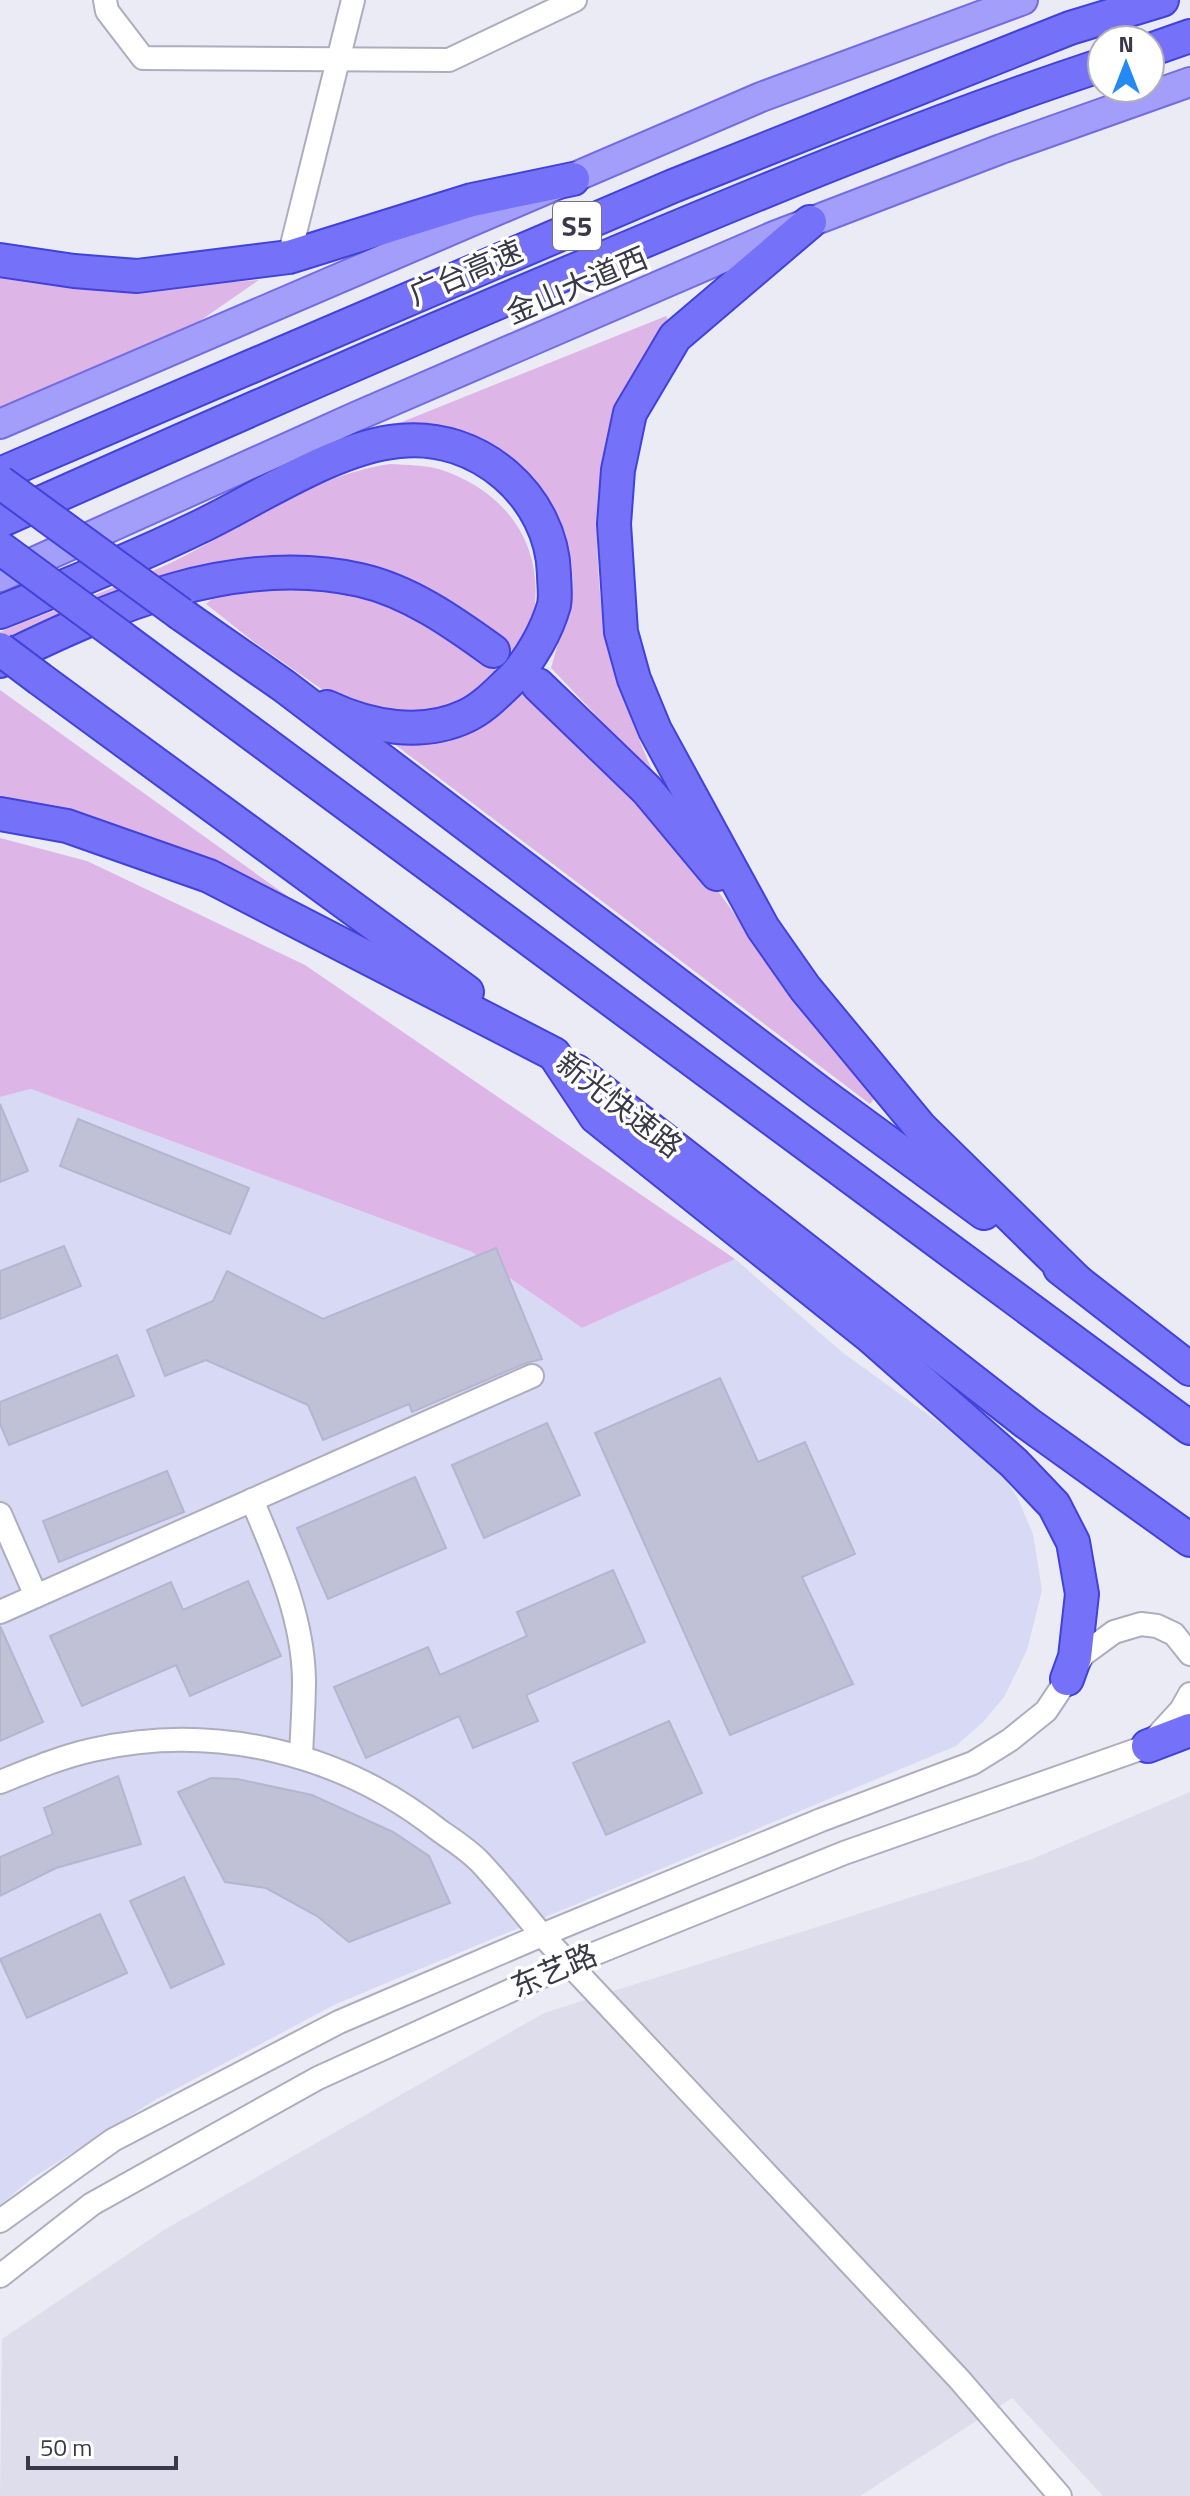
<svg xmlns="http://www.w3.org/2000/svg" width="1190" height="2496" viewBox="0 0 1190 2496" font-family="'Titillium Web','Noto Sans SC',sans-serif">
<rect width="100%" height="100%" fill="#ebebf5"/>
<path fill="#deddec" d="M 1190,1792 L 1190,2496 L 1103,2496 L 1012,2398 L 860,2496 L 0,2496 L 2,2339 L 164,2230 L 544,2013 L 1032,1859 Z"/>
<path fill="#d7d9f5" d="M 31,1089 L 472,1252 L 582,1328 L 735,1259 L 842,1352 L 996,1464 L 1018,1499 L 1033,1534 L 1042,1590 L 1027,1650 L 1004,1697 L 984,1721 L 956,1746 L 336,2004 L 155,2100 L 31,2179 L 0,2205 L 0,1097 Z"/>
<g fill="#deb5e7">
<path d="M 0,277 L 77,288 L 140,289 L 259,280 L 194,325 L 0,409 Z"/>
<path d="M 666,316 L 670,324 C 654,349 627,385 616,411 C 591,470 594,584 608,646 C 619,691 637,735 655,777 L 551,668 L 559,640 L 563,615 L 558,547 L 485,467 L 372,434 Z"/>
<path d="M 390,464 C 406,465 425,465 439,469 C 501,489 541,538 535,603 C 534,611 535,621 532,628 C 529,637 522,647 518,655 L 458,613 L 314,559 L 237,561 L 183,578 L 0,654 L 0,632 C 54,610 110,590 164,566 C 239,531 307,476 390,464 Z"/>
<path d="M 294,582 L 373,597 L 460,639 L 503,676 L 469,701 L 432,714 L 391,715 L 340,702 L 254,642 L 206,604 L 220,592 Z"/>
<path d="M 524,688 L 623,779 L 715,887 L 770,963 L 877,1095 L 870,1104 L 385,737 Z"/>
<path d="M 0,690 L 290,898 L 284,907 L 0,802 Z"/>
<path d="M 0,838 L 87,861 L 305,965 L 735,1259 L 582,1328 L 472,1252 L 31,1089 L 0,1097 Z"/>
</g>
<g fill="#c0c1d6" stroke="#b4b5d1" stroke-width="2">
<path d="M 0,1104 L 28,1171 L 0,1182 Z"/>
<path d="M 78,1119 L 249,1188 L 230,1234 L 60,1166 Z"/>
<path d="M 64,1246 L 81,1286 L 0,1319 L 0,1271 Z"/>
<path d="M 496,1248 L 542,1359 L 526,1363 L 412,1412 L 409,1404 L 323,1440 L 308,1405 L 206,1360 L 165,1376 L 147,1330 L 213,1301 L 227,1271 L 323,1319 Z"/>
<path d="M 117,1355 L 134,1396 L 9,1445 L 0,1424 L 0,1402 Z"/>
<path d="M 720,1378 L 758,1462 L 805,1442 L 855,1554 L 802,1577 L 853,1684 L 730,1735 L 595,1433 Z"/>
<path d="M 547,1423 L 580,1495 L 484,1538 L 452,1465 Z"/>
<path d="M 167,1471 L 184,1512 L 59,1562 L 43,1521 Z"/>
<path d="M 415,1477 L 446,1548 L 328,1599 L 297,1528 Z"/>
<path d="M 613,1570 L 645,1642 L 526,1695 L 538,1721 L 473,1748 L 459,1716 L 366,1758 L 334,1687 L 428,1647 L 440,1675 L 527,1636 L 517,1612 Z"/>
<path d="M 248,1581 L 281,1656 L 190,1696 L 176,1665 L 82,1706 L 50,1636 L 171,1582 L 183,1610 Z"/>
<path d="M 0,1626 L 43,1722 L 0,1741 Z"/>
<path d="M 669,1721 L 702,1793 L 606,1835 L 573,1763 Z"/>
<path d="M 118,1776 L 141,1844 L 56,1868 L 0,1896 L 0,1857 L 53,1834 L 44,1808 Z"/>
<path d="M 211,1778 L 237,1779 L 312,1795 L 393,1832 L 429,1856 L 450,1903 L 349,1942 L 317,1916 L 266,1888 L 225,1882 L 178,1792 Z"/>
<path d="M 184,1877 L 224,1964 L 171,1988 L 130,1901 Z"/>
<path d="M 100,1914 L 127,1973 L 27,2018 L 0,1959 Z"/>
</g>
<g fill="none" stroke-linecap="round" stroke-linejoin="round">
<defs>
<g id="minor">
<path d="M 105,0 L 107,11 L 143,58 L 449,60 L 575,0"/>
<path d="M 289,257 L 353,0"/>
<path d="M 252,1500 C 276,1557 303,1617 304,1680 C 304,1705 302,1731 301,1756"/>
<path d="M 0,1514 L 36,1596"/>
<path d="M 0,1612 L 532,1376"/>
<path d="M 0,1782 C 30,1770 61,1757 92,1750 C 215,1722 342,1753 440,1831 C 453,1840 467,1849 479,1861 C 501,1884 521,1910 542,1935 L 959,2379 L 1060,2496"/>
<path d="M 0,2221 L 113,2140 L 339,2022 L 542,1935 L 821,1820 L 973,1763 L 1010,1740 L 1046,1711 L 1084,1654 L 1114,1632 L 1141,1624 L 1157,1626 L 1174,1634 L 1190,1654"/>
<path d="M 0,2276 L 92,2204 L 318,2078 L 569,1964 L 844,1853 L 1148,1746 L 1181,1710 L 1190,1694"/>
</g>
<g id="major">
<path d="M 0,424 L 761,97 L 1023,0"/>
<path d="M 0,577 L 355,417 L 774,236 L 1001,149 L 1190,82"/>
</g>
<g id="highway">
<path d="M 1150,50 L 1190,36"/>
<path d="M 810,222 L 675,337 L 630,413 L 618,470 L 614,524 L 621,632 L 634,679 L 655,730 L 763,928 L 805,988 L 920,1127 L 1077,1281"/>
<path d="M 0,260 L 74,271 L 137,276 L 289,257 L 472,200 L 573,179"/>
<path d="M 0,474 L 673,186 L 1070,28 L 1162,0"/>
<path d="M 0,521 C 199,432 398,344 599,260 C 765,190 932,121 1102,65"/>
<path d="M 0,612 C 66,586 131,560 195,529 C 255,501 333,447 399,441 C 478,432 552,496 554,574 C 554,584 556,595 554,605 C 547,630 531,659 513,678 C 499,691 484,708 466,716 C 422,737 369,727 327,707"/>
<path d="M 181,614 L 284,686 L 819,1092 L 984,1213"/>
<path d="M 121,637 L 1190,1428"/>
<path d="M 0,661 C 110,607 235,552 360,580 C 409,591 453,622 493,651"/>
<path d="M 40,679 L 467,992"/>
<path d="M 538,685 L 647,790 L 717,874"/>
<path d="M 0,814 L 67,826 L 209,876 L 554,1054 L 596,1117 L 871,1337 L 1014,1463 L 1054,1505 L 1073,1542 L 1082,1594 L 1075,1657 L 1067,1679"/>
<path d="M 576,1071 L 1027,1423 L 1190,1540"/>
<path d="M 1060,1268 L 1190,1369"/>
<path d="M 1148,1746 L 1190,1730"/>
</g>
</defs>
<use href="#minor" stroke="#aeadc0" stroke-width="26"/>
<use href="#major" stroke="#746de1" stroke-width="32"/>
<use href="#highway" stroke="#4042d9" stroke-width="36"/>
<use href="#minor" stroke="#fff" stroke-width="22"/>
<use href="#major" stroke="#a49efb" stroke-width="28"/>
<use href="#highway" stroke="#7571f9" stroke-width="32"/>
<defs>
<g id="highway-bridge">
<path d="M 0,482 L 181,614"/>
<path d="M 0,548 L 121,637"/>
<path d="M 0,649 L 40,679"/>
</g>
</defs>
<use href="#highway-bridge" stroke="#4042d9" stroke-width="36" stroke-linecap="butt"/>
<use href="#highway-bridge" stroke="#7571f9" stroke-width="32"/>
</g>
<g text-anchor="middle" stroke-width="7" stroke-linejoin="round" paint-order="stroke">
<rect fill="#fff" stroke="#747480" stroke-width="2" x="553" y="202" width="48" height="48" rx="6"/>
<g font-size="28" font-weight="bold" fill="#393949">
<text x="577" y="236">S5</text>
</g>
<g font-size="30" fill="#393949" stroke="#fff">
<text transform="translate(466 273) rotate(-23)" y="10">广台高速</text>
<text transform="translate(577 286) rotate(-23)" y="10">金山大道西</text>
<text transform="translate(619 1105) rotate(38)" y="10">新光快速路</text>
<text transform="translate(554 1971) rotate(-23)" y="10">东艺路</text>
</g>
</g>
<g transform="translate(1126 64)"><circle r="38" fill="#ffffff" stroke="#b0b0b6" stroke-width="2"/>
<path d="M0-6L14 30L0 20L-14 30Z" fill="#2489f3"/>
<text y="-12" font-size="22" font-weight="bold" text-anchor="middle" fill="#393949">N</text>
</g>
<path d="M28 2456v12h148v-12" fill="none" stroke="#393949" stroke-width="4"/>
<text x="40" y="2456" font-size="24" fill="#393949" stroke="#ffffff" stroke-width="6" paint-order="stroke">50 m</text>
</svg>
